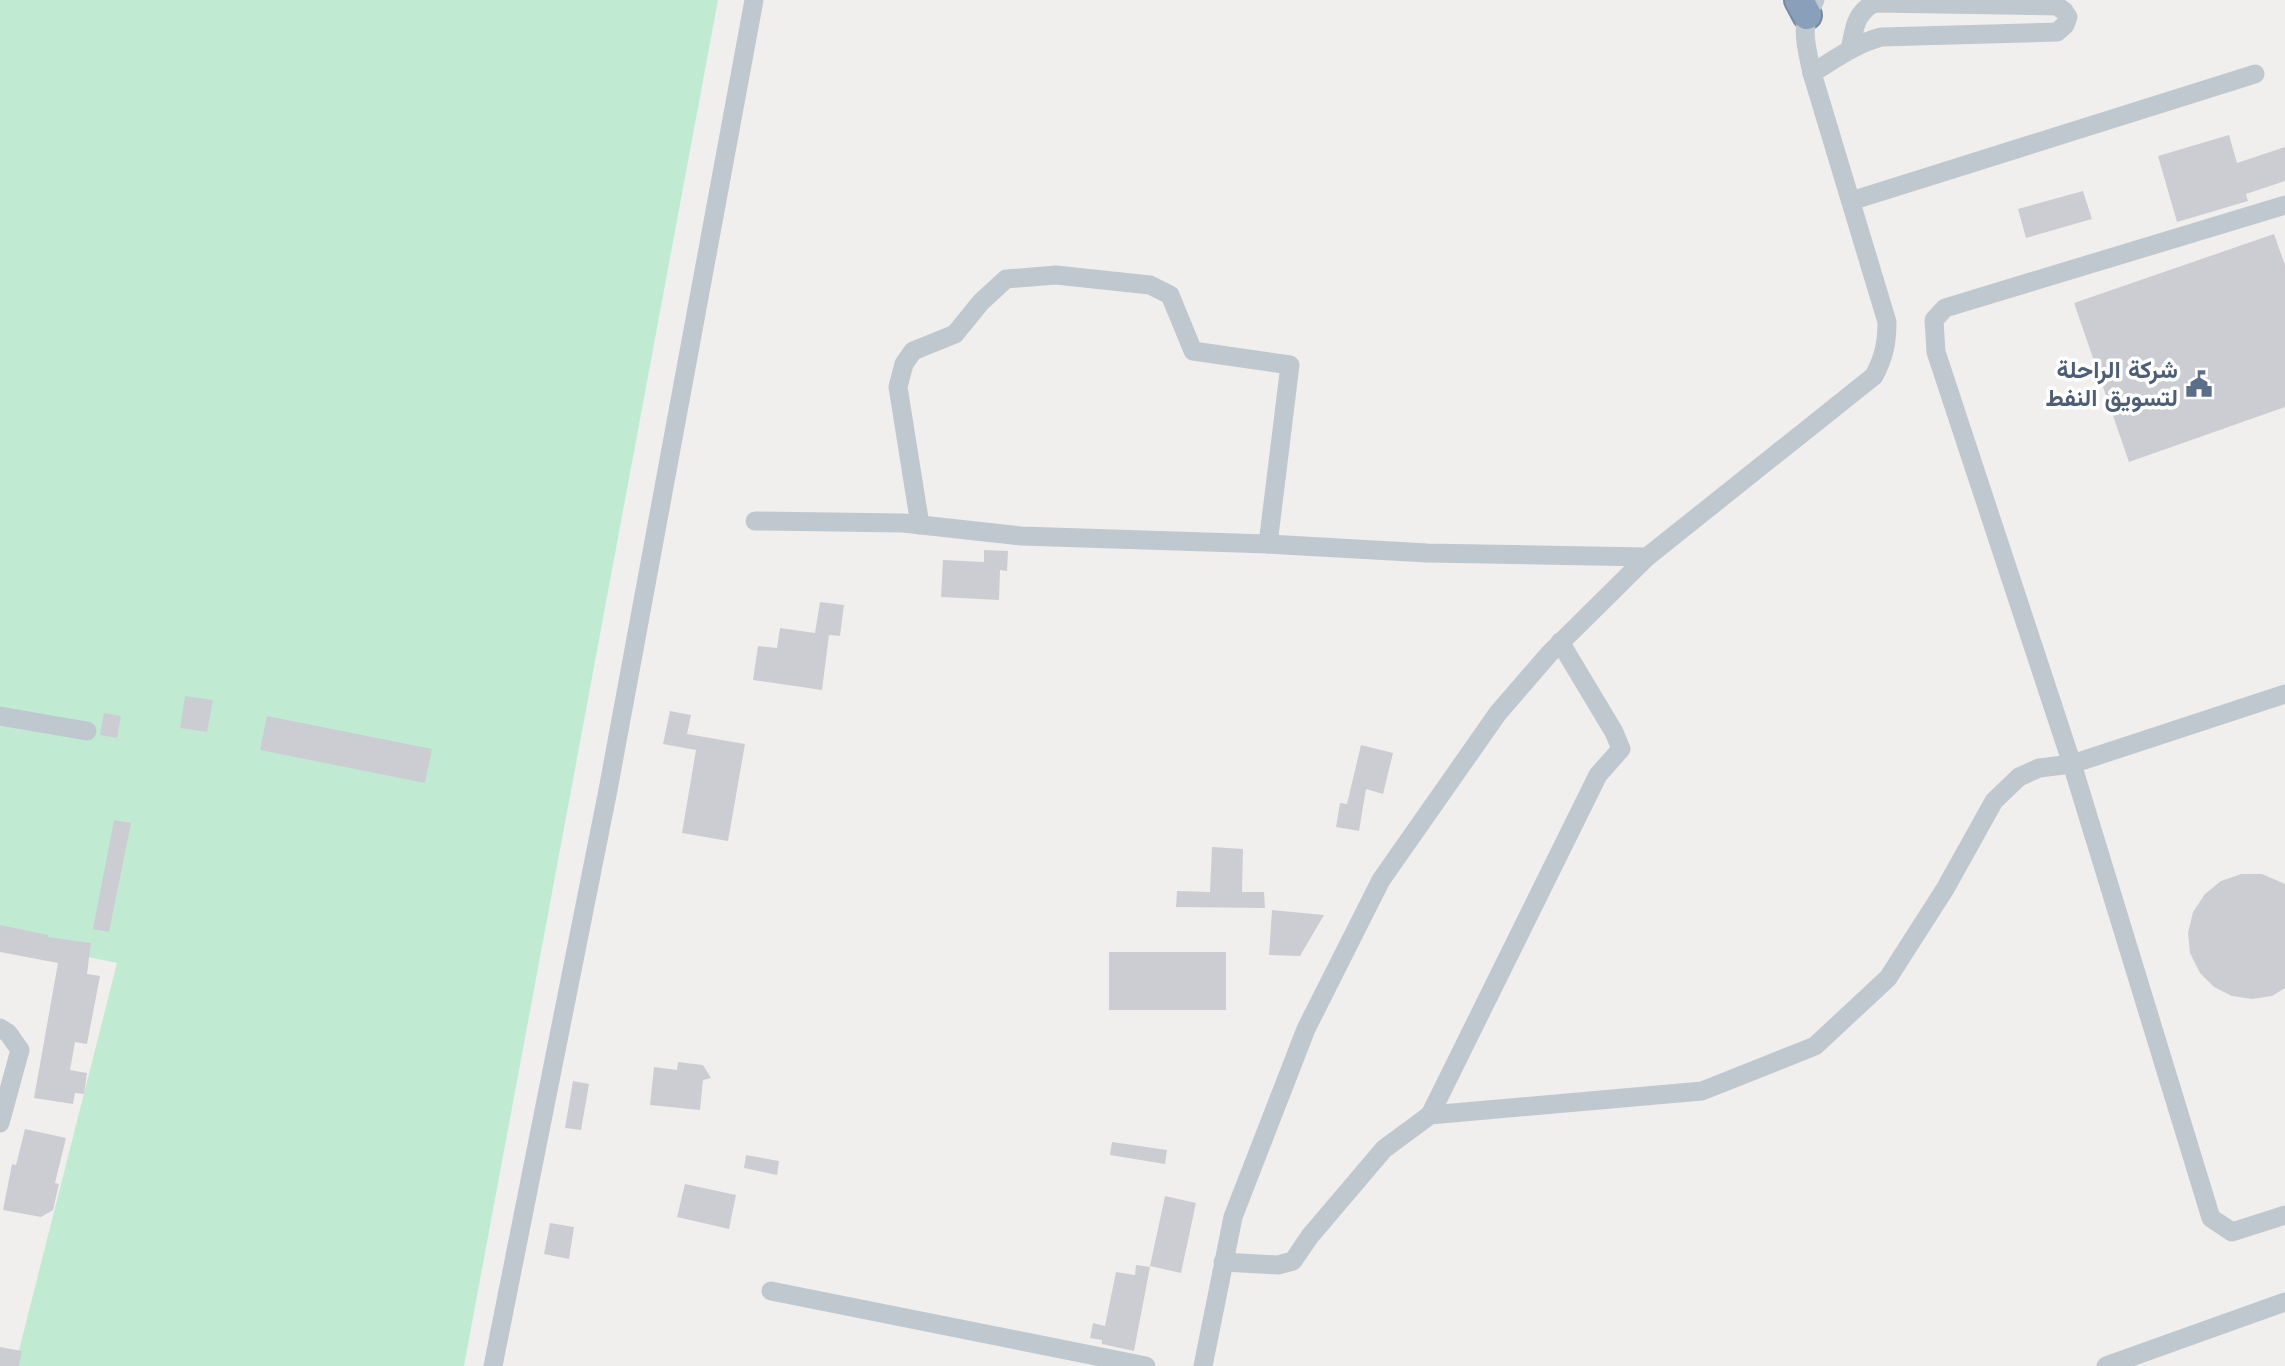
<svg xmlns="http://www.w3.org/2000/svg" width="2285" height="1366" viewBox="0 0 2285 1366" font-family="Jost,Vazirmatn,sans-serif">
<rect width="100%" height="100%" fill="#f1efee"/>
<path fill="#c0ebd2" d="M 0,0 L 718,0 L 464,1366 L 15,1366 L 117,963 L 0,939 Z"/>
<g fill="#cccdd3">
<path d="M 2229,135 L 2237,163 L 2285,147 L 2285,181 L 2246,194 L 2248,201 L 2177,222 L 2158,156 Z"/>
<path d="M 2083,191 L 2092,219 L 2026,238 L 2018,209 Z"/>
<path d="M 2274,234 L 2285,265 L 2285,407 L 2129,462 L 2074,303 Z"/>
<path d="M 984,550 L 1008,551 L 1007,571 L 1000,570 L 999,600 L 941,597 L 943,560 L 984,562 Z"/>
<path d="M 820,602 L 844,605 L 840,636 L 829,635 L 822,690 L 753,680 L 758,646 L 777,648 L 780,628 L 815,633 Z"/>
<path d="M 185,696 L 213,700 L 207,732 L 180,728 Z"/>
<path d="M 670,711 L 691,715 L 687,734 L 745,744 L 728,841 L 682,833 L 696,750 L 663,744 Z"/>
<path d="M 104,713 L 121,716 L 117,738 L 100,735 Z"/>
<path d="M 267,716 L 432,749 L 425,783 L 260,750 Z"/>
<path d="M 1361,745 L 1393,753 L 1383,794 L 1366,789 L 1359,831 L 1336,827 L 1340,803 L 1347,804 Z"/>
<path d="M 114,820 L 131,823 L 109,932 L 93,929 Z"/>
<path d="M 1212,847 L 1243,849 L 1242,892 L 1264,892 L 1265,908 L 1176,907 L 1177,891 L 1210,892 Z"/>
<path d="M 2241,874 L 2262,874 L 2285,884 L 2285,988 L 2272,996 L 2252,999 L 2232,996 L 2214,987 L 2200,973 L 2190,953 L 2188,933 L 2193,912 L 2205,894 L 2221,881 Z"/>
<path d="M 1272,910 L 1324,915 L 1300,956 L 1269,955 Z"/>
<path d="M 0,925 L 48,935 L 48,937 L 91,943 L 87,974 L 100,976 L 87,1044 L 75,1042 L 70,1070 L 87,1073 L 84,1094 L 75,1093 L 73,1104 L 34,1098 L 58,963 L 0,952 Z"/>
<rect x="1109" y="952" width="117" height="58"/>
<path d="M 678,1062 L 703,1065 L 711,1078 L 703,1080 L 700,1110 L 650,1105 L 654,1067 L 677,1070 Z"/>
<path d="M 573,1081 L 589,1084 L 581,1130 L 565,1128 Z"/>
<path d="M 25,1129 L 66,1138 L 55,1183 L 59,1184 L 53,1210 L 41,1217 L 3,1210 L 12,1164 L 16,1165 Z"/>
<path d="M 1112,1142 L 1167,1150 L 1165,1164 L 1110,1155 Z"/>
<path d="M 746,1155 L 779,1161 L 777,1175 L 744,1168 Z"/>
<path d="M 685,1184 L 736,1195 L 729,1229 L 677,1217 Z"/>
<path d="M 1165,1196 L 1196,1203 L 1181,1273 L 1150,1266 Z"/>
<path d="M 550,1223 L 574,1227 L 569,1259 L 544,1254 Z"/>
<path d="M 1136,1265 L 1150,1267 L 1134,1351 L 1102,1344 L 1102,1340 L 1090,1338 L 1093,1323 L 1105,1326 L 1116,1272 L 1135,1275 Z"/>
<path d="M 0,1347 L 22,1351 L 19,1366 L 0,1366 Z"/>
</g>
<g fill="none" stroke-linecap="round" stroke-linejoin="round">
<defs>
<path id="highway" d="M 1799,0 L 1807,15"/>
</defs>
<use href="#highway" stroke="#758aa5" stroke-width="32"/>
<g stroke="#c0c8cf" stroke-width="19">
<path d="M 1812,73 C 1834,60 1855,44 1881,37 L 2057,32 L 2065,25 L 2068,17 L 2064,11 L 2057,6 L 1874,3 C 1855,13 1854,30 1850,50"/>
<path d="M 1851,201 L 2255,74"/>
<path d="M 2285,205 L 1945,308 L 1934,320 L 1936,352 L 2072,764 L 2211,1218 L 2232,1232 L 2285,1215"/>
<path d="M 755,521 L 903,523 L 1021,536 L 1268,544 L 1427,553 L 1647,557"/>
<path d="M 920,525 L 898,387 L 904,364 L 913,351 L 955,334 L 981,302 L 1006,279 L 1056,275 L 1150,285 L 1170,295 L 1193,351 L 1290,365 L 1268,544"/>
<path d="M 0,716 L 87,731"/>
<path d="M 0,1028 L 8,1033 L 20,1050 L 0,1123"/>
<path d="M 1430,1115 L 1598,775 L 1621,749 L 1614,732 L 1560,642"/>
<path d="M 1223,1262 L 1278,1265 L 1293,1261 L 1310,1236 L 1384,1149 L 1430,1115 L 1702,1091 L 1815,1046 L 1888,978 L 1945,889 L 1994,801 L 2019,777 L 2039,768 L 2072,764 L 2285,694"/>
<path d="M 771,1291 L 1146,1366"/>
<path d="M 493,1366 L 608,790 L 754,0"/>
<path d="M 1203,1366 L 1233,1217 L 1306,1029 L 1381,880 L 1498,713 L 1549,654 L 1647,557 L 1874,376 C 1884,357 1887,343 1887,322 L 1812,73 C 1806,44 1799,27 1815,0"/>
<path d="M 2106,1366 L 2285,1302"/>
</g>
<use href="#highway" stroke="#8a9fba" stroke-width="28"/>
</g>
<defs>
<symbol id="civic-bare" viewBox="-9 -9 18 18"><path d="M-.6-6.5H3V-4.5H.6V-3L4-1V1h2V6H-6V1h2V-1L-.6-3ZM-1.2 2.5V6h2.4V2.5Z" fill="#5c6f8a" stroke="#fff" stroke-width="2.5" paint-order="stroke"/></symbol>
</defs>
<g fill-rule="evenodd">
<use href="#civic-bare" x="2180" y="365" width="38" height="38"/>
</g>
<g text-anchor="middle" stroke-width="7" stroke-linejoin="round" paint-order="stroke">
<g font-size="24" font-weight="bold" fill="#4e5e75" stroke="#fff" text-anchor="end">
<text x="2178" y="378">شركة الراحلة<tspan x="2178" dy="28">لتسويق النفط</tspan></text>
</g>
</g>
</svg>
